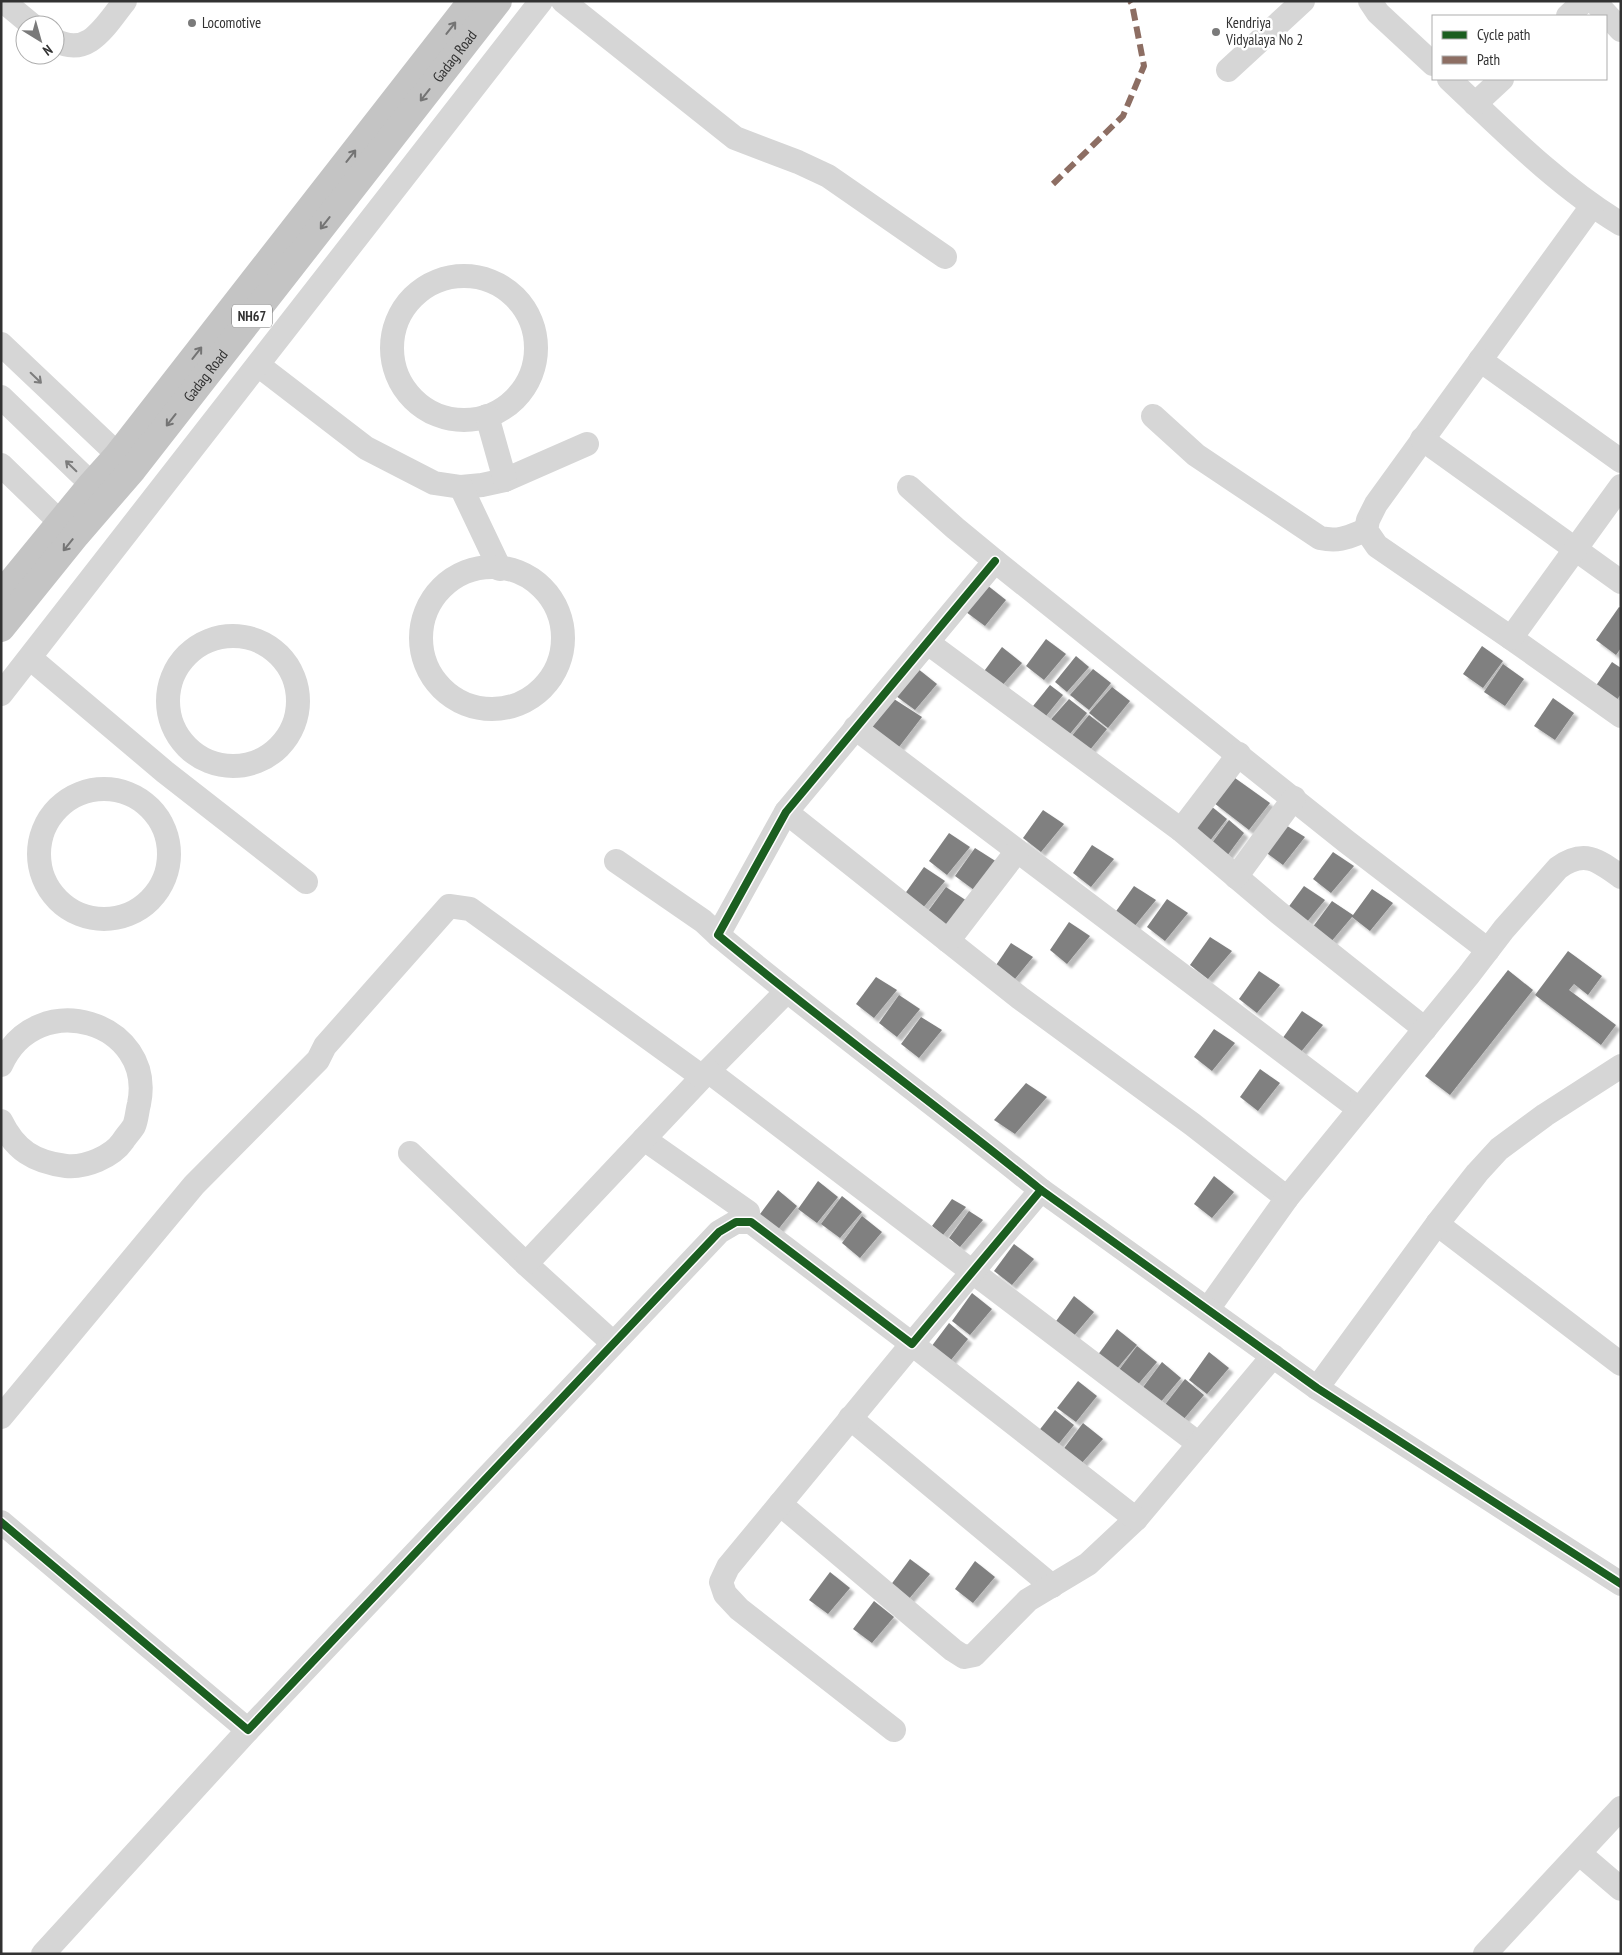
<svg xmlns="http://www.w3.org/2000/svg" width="1622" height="1955" viewBox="0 0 1622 1955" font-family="'PT Sans Narrow',sans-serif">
<defs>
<filter id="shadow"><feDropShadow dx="4.5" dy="4.5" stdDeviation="1" flood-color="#0004"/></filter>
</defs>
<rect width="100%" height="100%" fill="#fff"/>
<g fill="#808080" filter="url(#shadow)">
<path d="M 987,585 L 1006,600 L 985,626 L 966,612 Z"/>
<path d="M 1619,607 L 1621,608 L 1621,648 L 1616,655 L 1596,640 Z"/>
<path d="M 1046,639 L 1066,654 L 1044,680 L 1026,666 Z"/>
<path d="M 1482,646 L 1503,661 L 1483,688 L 1463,674 Z"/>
<path d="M 1002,647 L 1022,663 L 1000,688 L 982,674 Z"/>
<path d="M 1076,656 L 1089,667 L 1067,692 L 1055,682 Z"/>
<path d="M 1612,662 L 1621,668 L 1621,694 L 1614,704 L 1593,690 Z"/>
<path d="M 1503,664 L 1524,679 L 1505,706 L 1484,692 Z"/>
<path d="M 917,668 L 937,684 L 915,710 L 896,696 Z"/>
<path d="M 1093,669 L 1111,683 L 1089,710 L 1070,695 Z"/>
<path d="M 1050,685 L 1063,695 L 1042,721 L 1029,711 Z"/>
<path d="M 1112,687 L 1130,701 L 1108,728 L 1089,713 Z"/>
<path d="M 1553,698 L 1574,713 L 1555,740 L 1534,726 Z"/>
<path d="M 894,699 L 922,717 L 899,747 L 872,727 Z"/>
<path d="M 1069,699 L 1087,713 L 1065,740 L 1046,725 Z"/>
<path d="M 1089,715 L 1107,729 L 1085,756 L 1067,742 Z"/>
<path d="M 1235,778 L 1270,803 L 1249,830 L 1214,803 Z"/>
<path d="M 1211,806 L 1227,819 L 1209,842 L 1194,829 Z"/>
<path d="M 1043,810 L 1064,824 L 1041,852 L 1023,838 Z"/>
<path d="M 1229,820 L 1244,833 L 1227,856 L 1212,843 Z"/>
<path d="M 1284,824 L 1305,837 L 1283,865 L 1264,851 Z"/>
<path d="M 949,833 L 970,847 L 947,875 L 929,861 Z"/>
<path d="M 1092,845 L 1114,859 L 1091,887 L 1073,873 Z"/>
<path d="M 975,848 L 997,862 L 974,890 L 955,876 Z"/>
<path d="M 1333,852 L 1354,866 L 1331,893 L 1313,879 Z"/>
<path d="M 924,867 L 945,881 L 922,909 L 904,895 Z"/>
<path d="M 1134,886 L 1156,900 L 1133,928 L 1114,914 Z"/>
<path d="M 1304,886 L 1325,900 L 1302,928 L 1284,913 Z"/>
<path d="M 946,887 L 967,901 L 945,929 L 926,914 Z"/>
<path d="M 1372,889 L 1393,903 L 1370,931 L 1352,917 L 1330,943 L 1312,928 L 1332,901 L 1353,915 Z"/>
<path d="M 1167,899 L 1188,913 L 1165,941 L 1147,927 Z"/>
<path d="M 1069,922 L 1090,936 L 1067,964 L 1050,950 Z"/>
<path d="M 1210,937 L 1232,951 L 1208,979 L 1190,965 Z"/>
<path d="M 1011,943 L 1033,957 L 1010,985 L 992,971 Z"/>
<path d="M 1568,951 L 1602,976 L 1588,995 L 1574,984 L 1569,990 L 1616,1025 L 1601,1045 L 1535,995 Z"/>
<path d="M 1508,970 L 1533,990 L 1450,1095 L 1425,1076 Z"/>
<path d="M 1259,971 L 1280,985 L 1257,1013 L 1239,999 Z"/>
<path d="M 876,977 L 897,990 L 874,1018 L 856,1004 Z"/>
<path d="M 899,995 L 920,1009 L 897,1037 L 879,1023 Z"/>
<path d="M 1302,1011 L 1323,1025 L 1300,1053 L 1282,1039 Z"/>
<path d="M 921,1017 L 942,1030 L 919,1058 L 901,1044 Z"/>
<path d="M 1214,1029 L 1235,1043 L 1212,1071 L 1194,1057 Z"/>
<path d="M 1260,1069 L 1280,1083 L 1258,1111 L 1240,1097 Z"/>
<path d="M 1026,1083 L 1047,1097 L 1015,1134 L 994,1120 Z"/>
<path d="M 1214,1176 L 1234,1192 L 1212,1218 L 1194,1204 Z"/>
<path d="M 818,1181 L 838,1197 L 817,1223 L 798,1209 Z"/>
<path d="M 778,1190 L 797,1206 L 776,1232 L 757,1218 Z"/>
<path d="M 842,1196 L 862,1212 L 840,1238 L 821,1224 Z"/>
<path d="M 952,1199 L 966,1207 L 943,1235 L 932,1226 Z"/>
<path d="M 969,1211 L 983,1220 L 960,1247 L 949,1238 Z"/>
<path d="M 862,1216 L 882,1232 L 860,1258 L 842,1243 Z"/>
<path d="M 1014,1244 L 1034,1259 L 1012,1285 L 994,1271 Z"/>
<path d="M 972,1293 L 992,1309 L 970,1335 L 952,1321 Z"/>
<path d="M 1074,1296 L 1094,1312 L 1072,1338 L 1054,1324 Z"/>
<path d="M 949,1323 L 968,1339 L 947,1365 L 928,1351 Z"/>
<path d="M 1117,1329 L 1137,1345 L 1115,1371 L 1097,1356 Z"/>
<path d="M 1137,1346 L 1157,1362 L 1135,1388 L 1116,1374 Z"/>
<path d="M 1209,1352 L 1229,1368 L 1207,1394 L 1189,1380 Z"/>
<path d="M 1162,1362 L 1181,1378 L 1159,1404 L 1141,1390 Z"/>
<path d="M 1185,1379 L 1204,1395 L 1183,1420 L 1164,1406 Z"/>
<path d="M 1078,1381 L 1097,1396 L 1076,1422 L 1057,1408 Z"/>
<path d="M 1055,1410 L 1074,1425 L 1053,1451 L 1034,1437 Z"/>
<path d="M 1083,1423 L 1103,1439 L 1081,1464 L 1062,1451 Z"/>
<path d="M 910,1559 L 930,1574 L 908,1600 L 890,1586 Z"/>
<path d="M 975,1561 L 995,1577 L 973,1603 L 955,1589 Z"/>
<path d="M 830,1572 L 850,1588 L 828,1614 L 809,1600 Z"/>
<path d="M 874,1601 L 894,1617 L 872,1643 L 853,1629 Z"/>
</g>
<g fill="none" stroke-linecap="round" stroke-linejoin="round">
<g stroke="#d6d6d6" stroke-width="24">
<path d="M 3,1 L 32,25"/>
<path d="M 563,1 L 735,138 L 798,162 L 828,176 L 945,257"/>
<path d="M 1370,1 L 1378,13 L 1433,64"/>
<path d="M 1594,1 L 1621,30"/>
<path d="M 1568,16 L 1584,1"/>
<path d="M 55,40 C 89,59 106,24 125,1"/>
<path d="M 1228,70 L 1303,1"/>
<path d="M 1449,79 C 1502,129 1558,186 1621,224"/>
<path d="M 1475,104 L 1502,79"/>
<path d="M 1592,206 L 1376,504 L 1368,520 L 1366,530 L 1377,546 L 1511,638 L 1621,716"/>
<circle cx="464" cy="348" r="72"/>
<path d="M 1,344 L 131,467"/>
<path d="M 1480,360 L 1621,461"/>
<path d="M 258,365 L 366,448 L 434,483 L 461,487 L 482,485 L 505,480 L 587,444"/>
<path d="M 1,397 L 105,497"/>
<path d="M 487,416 L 505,480"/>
<path d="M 1153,416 L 1196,455 L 1320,538 C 1340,542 1348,537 1366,530"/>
<path d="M 1422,439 L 1621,582"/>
<path d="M 1,465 L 60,522"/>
<path d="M 461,487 L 500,569"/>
<path d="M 909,487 L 955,528 L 995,561 L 1347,842 L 1488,950"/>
<path d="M 995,561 L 786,812 L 718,935 C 824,1023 935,1104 1041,1190"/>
<circle cx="492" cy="638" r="71"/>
<circle cx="233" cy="701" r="65"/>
<path d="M 1511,638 L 1621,486"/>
<path d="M 928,643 L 1181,830 L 1279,913 L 1425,1029"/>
<path d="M 30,658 L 165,772 L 306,882"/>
<path d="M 1,694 L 541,1"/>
<path d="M 855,728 L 1359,1109"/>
<circle cx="104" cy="854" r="65"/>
<path d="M 786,812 L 1020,998 L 1192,1124 L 1287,1198"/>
<path d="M 1181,830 L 1239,754"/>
<path d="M 616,861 L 703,921 L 718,935"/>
<path d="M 1236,877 L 1294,798"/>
<path d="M 948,941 L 1017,851"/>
<path d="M 1,1065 C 37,985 156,1022 139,1104 C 137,1111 137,1119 134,1126 C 131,1131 126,1136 123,1141 C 112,1157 85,1168 66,1166 C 34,1162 15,1150 1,1121"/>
<path d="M 644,1139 L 748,1212"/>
<path d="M 410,1153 L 526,1264 L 613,1343"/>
<path d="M 1437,1224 L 1621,1364"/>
<path d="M 526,1264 L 708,1071 L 787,991"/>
<path d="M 1208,1309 L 1287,1198 L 1468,976 L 1504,929 L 1558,868 C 1584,849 1598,860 1621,877"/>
<path d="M 1317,1388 L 1437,1224 L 1477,1173 L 1499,1149 L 1545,1115 L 1621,1066"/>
<path d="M 1,1417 L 194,1185 L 318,1060 L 325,1046 L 449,906 L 470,909 L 701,1076 L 708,1071 L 1199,1444"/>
<path d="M 850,1418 L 1052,1586"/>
<path d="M 780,1504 L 953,1650 L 964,1657 L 974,1655 L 1028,1600 L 1088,1564 L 1136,1519 L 1273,1356"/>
<path d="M 1,1522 L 248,1730 L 719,1232 L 736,1222 L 751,1222 L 912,1344 L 1041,1190 L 1317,1388 L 1621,1584"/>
<path d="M 894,1730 L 739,1609 L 725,1594 L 721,1582 L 728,1567 L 912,1344 L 1136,1519"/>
<path d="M 1580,1854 L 1621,1889"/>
<path d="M 43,1954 L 248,1730"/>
<path d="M 1485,1954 L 1621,1808"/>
</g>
<g stroke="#c4c4c4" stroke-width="28">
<path d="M 1,595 L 91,485 L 117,456 L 472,1"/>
<path id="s1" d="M 1,628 L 76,535 L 133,469 L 498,1"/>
</g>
<path stroke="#8d6e63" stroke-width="6" stroke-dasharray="12 6" stroke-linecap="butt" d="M 1053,184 L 1123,116 L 1144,66 L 1132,4 L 1130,1"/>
<defs>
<g id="cycleway">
<path d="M 995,561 L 786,812 L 718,935 C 824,1023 935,1104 1041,1190"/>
<path d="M 1,1522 L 248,1730 L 719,1232 L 736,1222 L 751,1222 L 912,1344 L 1041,1190 L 1317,1388 L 1621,1584"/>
</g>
</defs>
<use href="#cycleway" stroke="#fff" stroke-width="11"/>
<use href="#cycleway" stroke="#1b5e20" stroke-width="8"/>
</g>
<defs><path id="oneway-shaft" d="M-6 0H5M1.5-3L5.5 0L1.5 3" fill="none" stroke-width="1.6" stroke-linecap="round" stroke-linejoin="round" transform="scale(1.25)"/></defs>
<g stroke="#747474">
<use href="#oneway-shaft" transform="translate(451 28) rotate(-52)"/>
<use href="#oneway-shaft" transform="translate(425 95) rotate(128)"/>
<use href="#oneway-shaft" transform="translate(351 156) rotate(-52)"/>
<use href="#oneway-shaft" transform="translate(325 223) rotate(128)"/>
<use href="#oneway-shaft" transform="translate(197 353) rotate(-52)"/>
<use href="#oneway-shaft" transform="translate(171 420) rotate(128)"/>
<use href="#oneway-shaft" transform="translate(68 545) rotate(129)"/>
</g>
<g stroke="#7c7c7c">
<use href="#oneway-shaft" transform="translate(36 378) rotate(44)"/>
<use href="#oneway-shaft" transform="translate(71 466) rotate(-136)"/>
</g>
<g fill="#7a7a7a" stroke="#fff" stroke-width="2">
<circle cx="192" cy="23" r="5"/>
<circle cx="1216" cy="32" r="5"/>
</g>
<g text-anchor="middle" stroke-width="5" stroke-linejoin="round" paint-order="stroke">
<rect fill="#fff" stroke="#707070" stroke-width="1" x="232" y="304.5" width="40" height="23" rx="4"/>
<g font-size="14" font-weight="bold" fill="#323232">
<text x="252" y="321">NH67</text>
</g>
<g font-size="15" fill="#323232" stroke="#fff" text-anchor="start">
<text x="202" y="28">Locomotive</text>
<text x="1226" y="28">Kendriya<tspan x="1226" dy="17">Vidyalaya No 2</tspan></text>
</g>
<g font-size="15" fill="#323232" stroke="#fff">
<text dy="5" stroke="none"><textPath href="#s1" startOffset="730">Gadag Road</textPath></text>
<text dy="5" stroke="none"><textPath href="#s1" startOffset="325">Gadag Road</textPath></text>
</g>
</g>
<rect width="1622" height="1955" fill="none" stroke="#323232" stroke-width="5"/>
<rect x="1432" y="15" width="175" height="65" fill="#ffffff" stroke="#adadad"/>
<rect x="1442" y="31" width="25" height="8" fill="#1b5e20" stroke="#adadad"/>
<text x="1477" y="40" font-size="15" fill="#323232">Cycle path</text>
<rect x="1442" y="56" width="25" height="8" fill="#8d6e63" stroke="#adadad"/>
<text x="1477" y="65" font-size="15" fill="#323232">Path</text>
<g transform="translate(40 40) rotate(143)"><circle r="24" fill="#ffffff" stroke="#adadad"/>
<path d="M0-4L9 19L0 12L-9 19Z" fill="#7a7a7a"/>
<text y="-8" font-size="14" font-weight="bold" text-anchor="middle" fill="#323232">N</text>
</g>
</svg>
